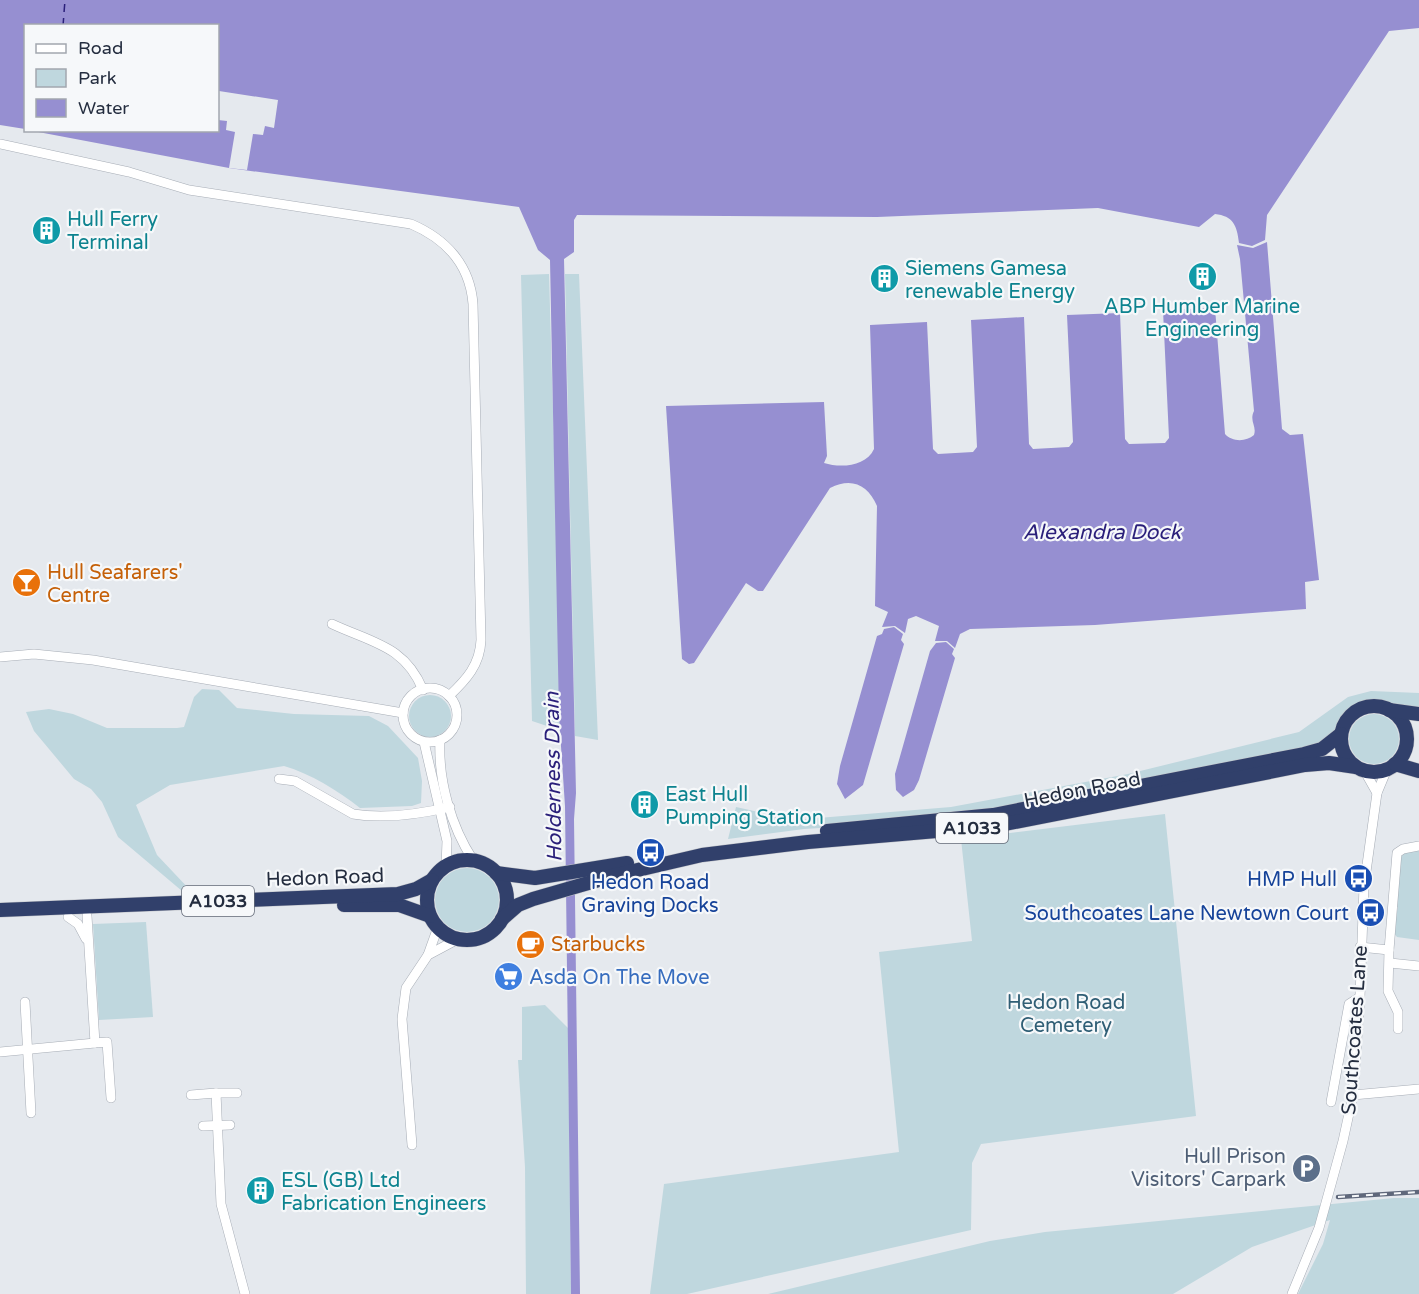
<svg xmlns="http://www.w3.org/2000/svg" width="1419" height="1294" viewBox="0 0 1419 1294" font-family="'Varela Round',sans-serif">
<rect width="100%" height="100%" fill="#e5e9ee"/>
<g fill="#bfd7de">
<path d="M 549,274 L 558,585 L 559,716 L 562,731 L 532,721 L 521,275 Z"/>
<path d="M 565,274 L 579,274 L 598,740 L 575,736 Z"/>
<path d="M 202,689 L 219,690 L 237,708 L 294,714 L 369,716 L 388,726 L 418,758 L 422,781 L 421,803 L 412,806 L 360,808 C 337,790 311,774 284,766 L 170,785 L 136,805 L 157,855 L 191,891 L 182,891 L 118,837 L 102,802 L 91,789 L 74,779 L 34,731 L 26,712 L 49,709 L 73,714 L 107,728 L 177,728 L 184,727 L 194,697 Z"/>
<path d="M 1371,691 L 1419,693 L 1419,710 L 1370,702 L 1353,709 L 1341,718 L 1336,731 L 1323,746 L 1157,782 L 901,823 L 804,829 L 728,839 L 736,807 L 794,820 L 951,807 L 1128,774 L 1299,732 L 1348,697 Z"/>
<circle cx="430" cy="716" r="21"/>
<circle cx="1374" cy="739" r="25"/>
<path d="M 1165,814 L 1196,1116 L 981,1144 L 972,1163 L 971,1230 L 687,1294 L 650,1294 L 664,1184 L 899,1152 L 879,952 L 972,941 L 961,839 Z"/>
<path d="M 1419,849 L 1419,940 L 1397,937 L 1393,932 L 1398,907 L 1395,907 L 1400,859 L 1404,853 Z"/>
<circle cx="467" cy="900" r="32"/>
<path d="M 146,922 L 153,1017 L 99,1020 L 93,924 Z"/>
<path d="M 545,1005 L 568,1028 L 571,1294 L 526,1294 L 525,1167 L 518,1060 L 522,1060 L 522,1007 Z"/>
<path d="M 1394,1198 L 1419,1198 L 1419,1294 L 1298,1294 L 1323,1244 L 1330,1220 L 1252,1247 L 1173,1294 L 768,1294 L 990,1241 L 1045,1232 Z"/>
</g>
<g fill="#968fd1">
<path d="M 0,0 L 1419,0 L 1419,28 L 1389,31 L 1267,215 L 1265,240 L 1252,246 L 1239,243 C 1237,225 1233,216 1215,214 L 1199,227 L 1098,208 L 877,217 L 577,215 L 574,220 L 574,252 L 564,259 L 576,793 L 574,819 L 580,1294 L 571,1294 L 565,806 L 559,716 L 550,260 L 538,250 L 519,207 L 229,168 L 33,131 L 218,130 L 218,26 L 26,26 L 25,129 L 0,125 Z"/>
<path d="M 1267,242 L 1282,429 L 1290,435 L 1303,434 L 1319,580 L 1305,582 L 1306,609 L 1095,625 L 970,629 L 960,634 L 955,648 L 947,641 L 935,641 L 939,626 L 916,616 L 908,619 L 905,633 L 895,626 L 882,627 L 888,612 L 875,606 L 877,506 C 868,485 852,477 830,488 L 763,591 L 758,591 L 746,583 L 694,663 L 689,664 L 682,659 L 666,406 L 824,402 L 827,456 L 824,463 C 840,468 866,467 874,449 L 870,325 L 927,322 L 933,449 L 938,454 L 973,452 L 977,447 L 971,320 L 1024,317 L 1029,444 L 1033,449 L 1069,447 L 1073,442 L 1067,315 L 1120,313 L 1125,439 L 1129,444 L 1165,443 L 1169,438 L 1163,310 L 1215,308 L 1225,434 C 1232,442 1246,442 1254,435 C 1257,426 1249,421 1254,411 L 1240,259 L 1237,245 L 1253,248 Z"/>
<path d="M 894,627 L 903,634 L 901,640 L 904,644 L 863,785 L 845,799 L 837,784 L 840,766 L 877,636 L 882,634 L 884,629 Z"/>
<path d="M 946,642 L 954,649 L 952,654 L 955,658 L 919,780 L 914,790 L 903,797 L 896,790 L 895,774 L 930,651 L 936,643 Z"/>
</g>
<path fill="#e5e9ee" d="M 219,91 L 278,100 L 274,128 L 265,126 L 263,135 L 253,134 L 247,170 L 229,168 L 235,132 L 226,130 L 227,121 L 218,120 Z"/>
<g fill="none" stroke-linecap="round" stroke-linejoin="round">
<path stroke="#2a1f7a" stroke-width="1.5" stroke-dasharray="8 6" stroke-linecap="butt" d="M 63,26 L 65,0"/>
<defs>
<g id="minor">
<path d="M 0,144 L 129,172 L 189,190 L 411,224 C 446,239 470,265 473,304 L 481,640 C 480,665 466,680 449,696"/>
<path d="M 332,624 C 373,643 405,646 423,690"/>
<path d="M 0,657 L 34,654 L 93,660 L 403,713"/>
<circle cx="430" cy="715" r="27"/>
<path d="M 440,740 C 438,781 451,826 473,860"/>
<path d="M 424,742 L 447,841 L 446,866"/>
<path d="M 1364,770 L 1377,793"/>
<path d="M 279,779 L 295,781 L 353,814 C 383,819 420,814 450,807"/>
<path d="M 87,916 L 95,1043 L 107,1042 L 111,1098"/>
<path d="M 68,917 L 78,924 L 86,939"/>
<path d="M 1360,947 L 1389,950"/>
<path d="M 428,955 L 438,927"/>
<path d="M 1390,963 L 1419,966"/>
<path d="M 25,1002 L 31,1113"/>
<path d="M 1398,1029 L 1398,1012 L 1388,991 L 1389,950 L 1397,853 L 1403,849 L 1419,846"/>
<path d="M 0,1052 L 95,1043"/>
<path d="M 237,1093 L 216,1093 L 221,1204 L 245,1294"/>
<path d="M 191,1095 L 216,1093"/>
<path d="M 1353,1095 L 1419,1089"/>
<path d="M 1331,1102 L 1349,1004 L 1360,997"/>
<path d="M 203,1126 L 230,1125"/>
<path d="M 412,1145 L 402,1019 L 406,988 L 428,955 L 458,939"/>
<path d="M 1292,1294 L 1319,1228 L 1343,1141 L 1353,1095 L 1360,997 L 1364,886 L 1377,793 L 1387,769"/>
</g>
<g id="highway">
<circle cx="1374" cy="739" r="33"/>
<path d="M 1389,710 L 1419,714"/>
<path d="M 1395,764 L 1419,771"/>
<path d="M 827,831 L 993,815 L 1304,754 L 1322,749 L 1341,734"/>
<circle cx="467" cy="900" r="40"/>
<path d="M 496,873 L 535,878 L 627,863"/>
<path d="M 344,905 L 399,905 L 430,916"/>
<path d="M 0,910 L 398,894 L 416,889 L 432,880"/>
<path d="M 502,919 L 518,905 L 533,899 L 616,875 L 702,855 L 808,842 L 995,826 L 1305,765 L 1329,763 L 1356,767"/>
</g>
</defs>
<use href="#minor" stroke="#a7adb6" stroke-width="10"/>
<use href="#highway" stroke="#c2c4c9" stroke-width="15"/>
<use href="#minor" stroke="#fff" stroke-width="9"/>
<use href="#highway" stroke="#31406b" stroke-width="14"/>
<defs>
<path id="rail" d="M 1338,1197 L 1419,1192"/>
</defs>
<use href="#rail" stroke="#5f687b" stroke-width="4.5"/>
<use href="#rail" stroke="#f6f8fa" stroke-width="2" stroke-dasharray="7" stroke-linecap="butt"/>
</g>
<defs>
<symbol id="building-disc" viewBox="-11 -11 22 22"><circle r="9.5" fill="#0f9aa8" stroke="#f6f8fa"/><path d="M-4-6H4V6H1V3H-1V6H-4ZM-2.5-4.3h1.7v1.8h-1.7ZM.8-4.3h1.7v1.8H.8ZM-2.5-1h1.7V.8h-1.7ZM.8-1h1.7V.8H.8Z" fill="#fff"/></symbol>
<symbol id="bar-disc" viewBox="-11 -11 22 22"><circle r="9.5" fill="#e8710a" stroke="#f6f8fa"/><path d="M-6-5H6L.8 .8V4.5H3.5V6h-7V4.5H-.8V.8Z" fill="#fff"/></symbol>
<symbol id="bus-disc" viewBox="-11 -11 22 22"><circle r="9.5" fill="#1a4fb4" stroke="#f6f8fa"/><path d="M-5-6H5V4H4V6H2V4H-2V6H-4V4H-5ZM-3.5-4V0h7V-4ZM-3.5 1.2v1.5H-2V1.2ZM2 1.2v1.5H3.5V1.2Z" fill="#fff"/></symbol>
<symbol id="cafe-disc" viewBox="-11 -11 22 22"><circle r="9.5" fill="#e8710a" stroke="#f6f8fa"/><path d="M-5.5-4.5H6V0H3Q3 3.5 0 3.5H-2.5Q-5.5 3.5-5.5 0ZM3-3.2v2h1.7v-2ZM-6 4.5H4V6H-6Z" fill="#fff"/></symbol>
<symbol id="supermarket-disc" viewBox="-11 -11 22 22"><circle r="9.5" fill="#3f7fe0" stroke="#f6f8fa"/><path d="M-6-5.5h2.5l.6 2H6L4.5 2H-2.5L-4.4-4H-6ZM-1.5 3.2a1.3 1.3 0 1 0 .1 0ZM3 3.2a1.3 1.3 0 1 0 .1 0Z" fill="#fff"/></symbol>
<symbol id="parking-disc" viewBox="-11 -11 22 22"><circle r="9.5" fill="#5c6f8a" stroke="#f6f8fa"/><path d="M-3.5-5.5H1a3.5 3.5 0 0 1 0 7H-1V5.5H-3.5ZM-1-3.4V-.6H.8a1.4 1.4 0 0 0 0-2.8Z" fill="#fff"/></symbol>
</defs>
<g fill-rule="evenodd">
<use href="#building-disc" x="30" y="214" width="33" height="33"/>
<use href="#building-disc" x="1186" y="260" width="33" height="33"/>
<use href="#building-disc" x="868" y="262" width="33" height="33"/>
<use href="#bar-disc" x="10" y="566" width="33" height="33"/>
<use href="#building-disc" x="628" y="788" width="33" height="33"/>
<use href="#bus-disc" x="634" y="836" width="33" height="33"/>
<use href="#bus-disc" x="1342" y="862" width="33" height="33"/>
<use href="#bus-disc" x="1354" y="896" width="33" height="33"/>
<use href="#cafe-disc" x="514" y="928" width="33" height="33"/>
<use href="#supermarket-disc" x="492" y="960" width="33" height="33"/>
<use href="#parking-disc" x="1290" y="1152" width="33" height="33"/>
<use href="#building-disc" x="244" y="1174" width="33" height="33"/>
</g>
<g text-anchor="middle" stroke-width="4.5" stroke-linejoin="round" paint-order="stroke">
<g fill="#f6f8fa" stroke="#636a77" stroke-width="1.5">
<rect x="936" y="813" width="72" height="30" rx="4.5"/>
<rect x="182" y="886" width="72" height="30" rx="4.5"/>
</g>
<g font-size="18" font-weight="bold" fill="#242d3f">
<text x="972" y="834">A1033</text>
<text x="218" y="907">A1033</text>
</g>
<g font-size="20" fill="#0d838f" stroke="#f6f8fa" text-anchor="start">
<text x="67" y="226">Hull Ferry<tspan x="67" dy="23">Terminal</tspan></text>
<text x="905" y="275">Siemens Gamesa<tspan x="905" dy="23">renewable Energy</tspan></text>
<text x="1202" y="313" text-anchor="middle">ABP Humber Marine<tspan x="1202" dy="23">Engineering</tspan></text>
<text x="665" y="801">East Hull<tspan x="665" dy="23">Pumping Station</tspan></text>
<text x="281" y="1187">ESL (GB) Ltd<tspan x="281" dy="23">Fabrication Engineers</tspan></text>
</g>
<g font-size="20" fill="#c56008" stroke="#f6f8fa" text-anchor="start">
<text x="47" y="579">Hull Seafarers'<tspan x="47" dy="23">Centre</tspan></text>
<text x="551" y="951">Starbucks</text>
</g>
<g font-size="20" fill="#242d3f" stroke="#f6f8fa">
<text transform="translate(1082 789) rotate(-11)" y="7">Hedon Road</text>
<text transform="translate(325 877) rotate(-2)" y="7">Hedon Road</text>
<text transform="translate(1354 1030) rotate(-86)" y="7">Southcoates Lane</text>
</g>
<g font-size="20" fill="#164399" stroke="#f6f8fa" text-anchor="end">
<text x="1337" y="886">HMP Hull</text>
<text x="650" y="889" text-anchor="middle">Hedon Road<tspan x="650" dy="23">Graving Docks</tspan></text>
<text x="1349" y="920">Southcoates Lane Newtown Court</text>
</g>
<g font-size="20" fill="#366cbe" stroke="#f6f8fa" text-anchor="start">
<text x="529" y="984">Asda On The Move</text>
</g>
<g font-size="20" fill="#2f5e75" stroke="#f6f8fa">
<text x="1066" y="1009">Hedon Road<tspan x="1066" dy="23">Cemetery</tspan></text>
</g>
<g font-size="20" fill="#4e5e75" stroke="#f6f8fa" text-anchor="end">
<text x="1286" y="1163">Hull Prison<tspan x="1286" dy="23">Visitors' Carpark</tspan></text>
</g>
<g font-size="21" font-style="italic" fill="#2a1f7a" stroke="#f6f8fa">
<text x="1102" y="539">Alexandra Dock</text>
<text transform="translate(553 777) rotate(-91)" y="7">Holderness Drain</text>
</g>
</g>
<rect x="24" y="24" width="195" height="108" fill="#f6f8fa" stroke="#a2a7af" stroke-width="1.5"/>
<rect x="36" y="44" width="30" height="9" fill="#ffffff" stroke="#a2a7af" stroke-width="1.5"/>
<text x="78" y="54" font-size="18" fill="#242d3f">Road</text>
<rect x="36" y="69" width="30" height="18" fill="#bfd7de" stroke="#a2a7af" stroke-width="1.5"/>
<text x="78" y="84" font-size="18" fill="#242d3f">Park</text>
<rect x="36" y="99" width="30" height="18" fill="#968fd1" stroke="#a2a7af" stroke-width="1.5"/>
<text x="78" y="114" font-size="18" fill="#242d3f">Water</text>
</svg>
